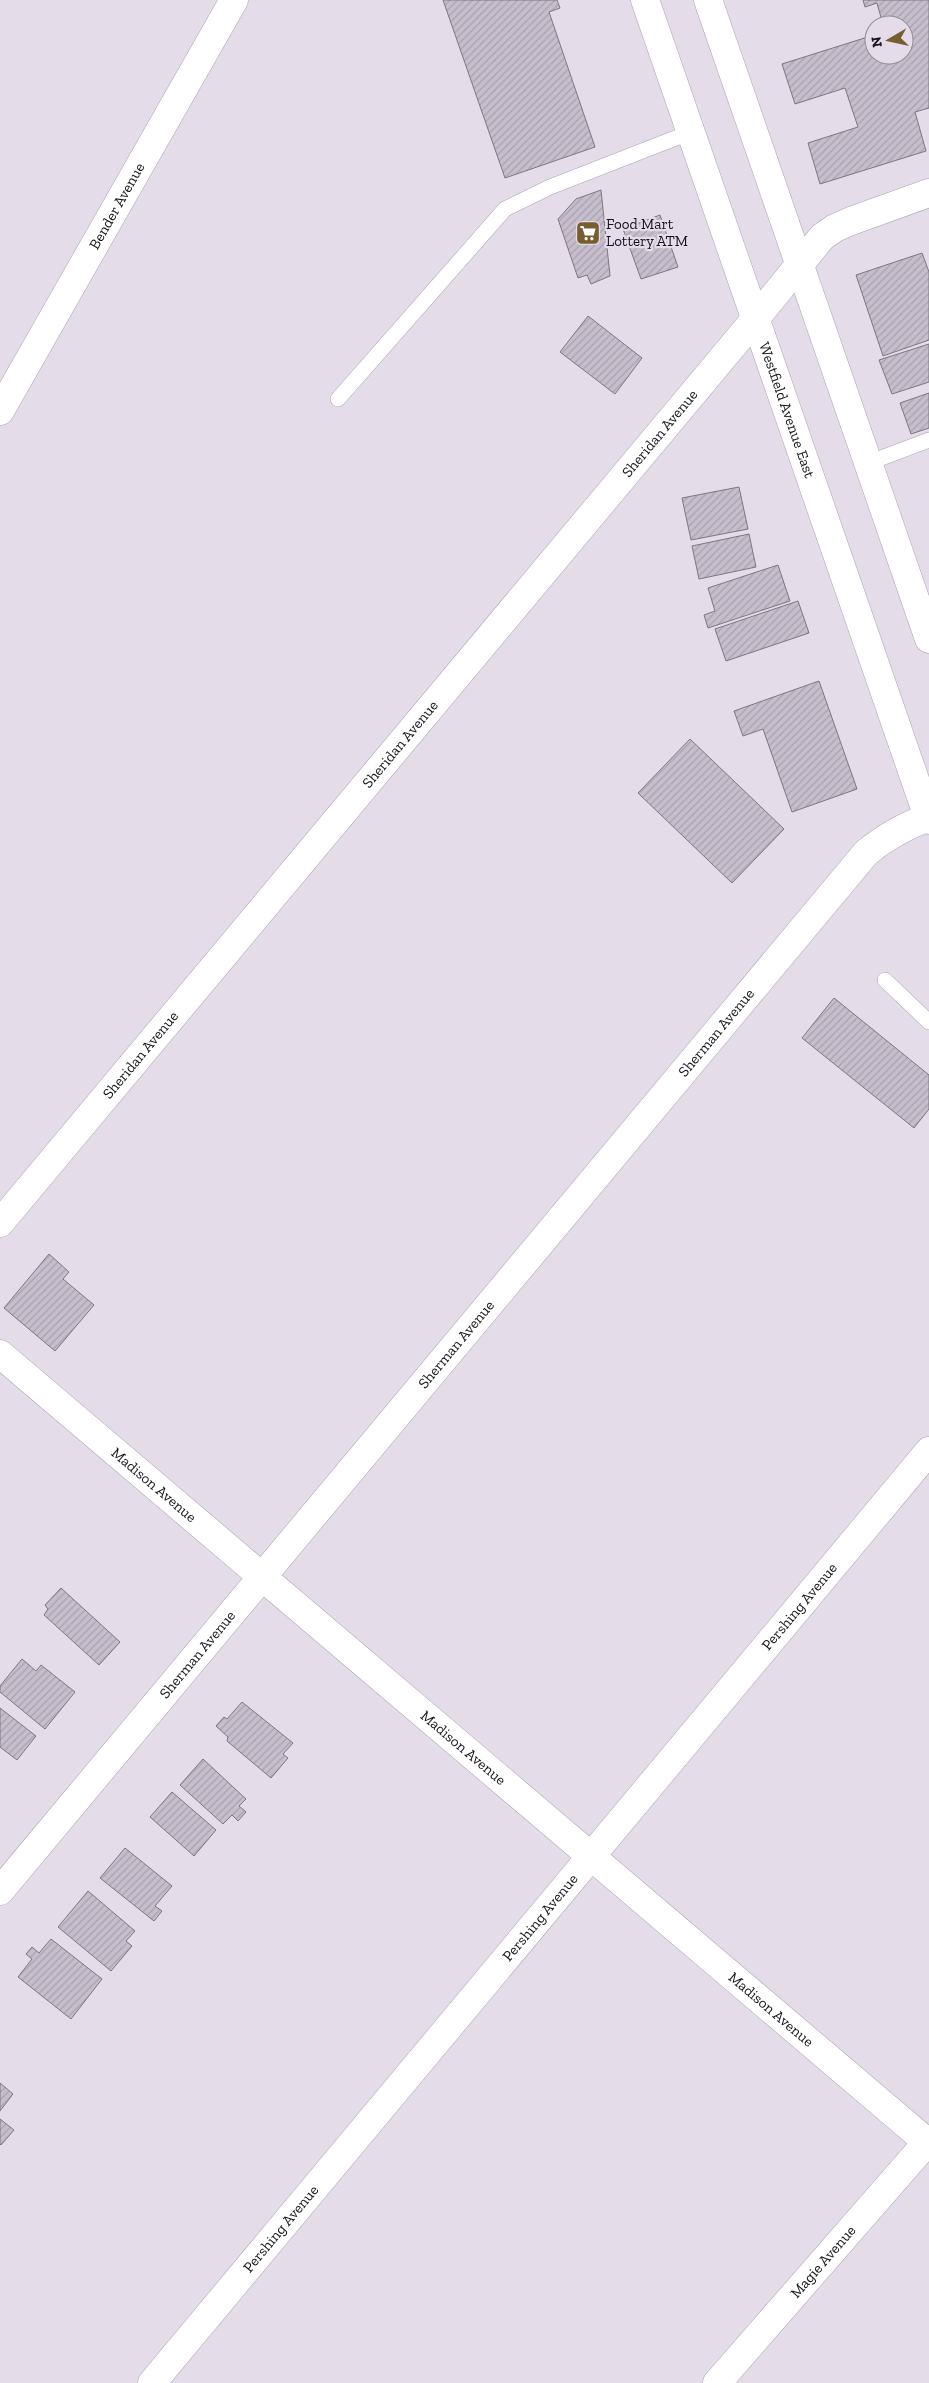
<svg xmlns="http://www.w3.org/2000/svg" width="929" height="2383" viewBox="0 0 929 2383" font-family="'Zilla Slab',serif">
<defs>
<pattern id="building-hatch" width="6" height="6" patternUnits="userSpaceOnUse" patternTransform="scale(1.25)"><rect width="6" height="6" fill="#c6becc"/><path d="M-1 1l2-2M0 6l6-6M5 7l2-2" fill="none" stroke="#a9a2ae"/></pattern>
</defs>
<rect width="100%" height="100%" fill="#e4dce9"/>
<g fill="url(#building-hatch)" stroke="#7d7682">
<path d="M 443,0 L 557,0 L 560,8 L 549,12 L 595,147 L 505,178 Z"/>
<path d="M 863,0 L 929,0 L 929,108 L 915,112 L 926,151 L 820,184 L 808,143 L 858,127 L 845,88 L 795,104 L 782,64 L 874,35 L 874,55 L 904,55 L 904,25 L 883,25 L 877,3 L 865,7 Z"/>
<path d="M 601,190 L 610,276 L 591,284 L 587,275 L 578,278 L 558,219 L 576,199 Z"/>
<path d="M 660,215 L 678,267 L 641,279 L 623,229 Z"/>
<path d="M 922,253 L 929,272 L 929,340 L 883,356 L 856,275 Z"/>
<path d="M 588,316 L 642,358 L 615,394 L 560,352 Z"/>
<path d="M 929,344 L 929,382 L 892,394 L 879,360 Z"/>
<path d="M 929,393 L 929,428 L 911,434 L 900,403 Z"/>
<path d="M 739,487 L 748,529 L 691,540 L 682,498 Z"/>
<path d="M 749,534 L 756,567 L 699,579 L 692,546 Z"/>
<path d="M 778,565 L 790,601 L 708,628 L 704,615 L 715,611 L 708,588 Z"/>
<path d="M 798,601 L 809,633 L 726,661 L 715,629 Z"/>
<path d="M 819,681 L 857,789 L 792,812 L 763,729 L 743,736 L 734,711 Z"/>
<path d="M 690,739 L 784,829 L 732,883 L 638,793 Z"/>
<path d="M 834,998 L 929,1075 L 929,1109 L 914,1128 L 802,1038 Z"/>
<path d="M 49,1254 L 69,1272 L 63,1279 L 94,1305 L 55,1351 L 4,1308 Z"/>
<path d="M 61,1588 L 120,1642 L 99,1665 L 44,1615 L 48,1609 L 45,1605 Z"/>
<path d="M 22,1659 L 36,1671 L 41,1665 L 75,1692 L 45,1729 L 0,1692 L 0,1686 Z"/>
<path d="M 242,1702 L 293,1743 L 283,1754 L 288,1758 L 271,1778 L 227,1741 L 228,1737 L 216,1726 L 224,1717 L 227,1719 Z"/>
<path d="M 0,1708 L 36,1736 L 17,1760 L 0,1747 Z"/>
<path d="M 203,1759 L 246,1799 L 239,1806 L 246,1812 L 238,1821 L 232,1815 L 223,1824 L 180,1785 Z"/>
<path d="M 172,1792 L 216,1830 L 194,1856 L 150,1817 Z"/>
<path d="M 125,1848 L 172,1886 L 155,1906 L 162,1911 L 154,1921 L 100,1878 Z"/>
<path d="M 88,1891 L 135,1931 L 126,1941 L 132,1946 L 111,1971 L 58,1927 Z"/>
<path d="M 51,1939 L 102,1979 L 71,2019 L 18,1977 L 32,1959 L 26,1954 L 32,1947 L 39,1953 Z"/>
<path d="M 0,2083 L 13,2094 L 0,2111 Z"/>
<path d="M 0,2119 L 14,2130 L 1,2145 L 0,2144 Z"/>
</g>
<g fill="none" stroke-linecap="round" stroke-linejoin="round">
<defs>
<g id="lane">
<path d="M 338,399 L 505,209 L 550,187 L 691,132"/>
<path d="M 868,463 L 929,440"/>
<path d="M 885,980 L 929,1022"/>
</g>
<g id="street">
<path id="s1" d="M 0,411 L 234,0"/>
<path id="s2" d="M 0,1223 L 756,318 L 822,237 L 835,228 L 851,221 L 929,193"/>
<path id="s3" d="M 0,1354 L 926,2141"/>
<path id="s4" d="M 0,1891 L 866,853 C 886,836 905,826 929,817"/>
<path id="s5" d="M 152,2383 L 929,1451"/>
<path id="s6" d="M 717,2383 L 929,2140"/>
</g>
<g id="primary">
<path id="s7" d="M 645,0 L 929,820"/>
<path d="M 708,0 L 929,639"/>
</g>
</defs>
<use href="#lane" stroke="#aba3b0" stroke-width="16"/>
<use href="#street" stroke="#aba3b0" stroke-width="29"/>
<use href="#primary" stroke="#aba3b0" stroke-width="29"/>
<use href="#lane" stroke="#fff" stroke-width="15"/>
<use href="#street" stroke="#fff" stroke-width="28"/>
<use href="#primary" stroke="#fff" stroke-width="28"/>
</g>
<defs>
<symbol id="supermarket-square" viewBox="-11 -11 22 22"><rect x="-9" y="-9" width="18" height="18" rx="4" fill="#785e2f" stroke="#e4dce9"/><path d="M-6-5.5h2.5l.6 2H6L4.5 2H-2.5L-4.4-4H-6ZM-1.5 3.2a1.3 1.3 0 1 0 .1 0ZM3 3.2a1.3 1.3 0 1 0 .1 0Z" fill="#fff"/></symbol>
</defs>
<g fill-rule="evenodd">
<use href="#supermarket-square" x="574" y="219" width="28" height="28"/>
</g>
<g text-anchor="middle" stroke-width="4.5" stroke-linejoin="round" paint-order="stroke">
<g font-size="15" fill="#161318" stroke="#e4dce9">
<text dy="5" stroke="none"><textPath href="#s1" startOffset="236">Bender Avenue</textPath></text>
<text dy="5" stroke="none"><textPath href="#s7" startOffset="434">Westfield Avenue East</textPath></text>
<text dy="5" stroke="none"><textPath href="#s2" startOffset="1029">Sheridan Avenue</textPath></text>
<text dy="5" stroke="none"><textPath href="#s2" startOffset="624">Sheridan Avenue</textPath></text>
<text dy="5" stroke="none"><textPath href="#s4" startOffset="1118">Sherman Avenue</textPath></text>
<text dy="5" stroke="none"><textPath href="#s2" startOffset="219">Sheridan Avenue</textPath></text>
<text dy="5" stroke="none"><textPath href="#s4" startOffset="712">Sherman Avenue</textPath></text>
<text dy="5" stroke="none"><textPath href="#s3" startOffset="202">Madison Avenue</textPath></text>
<text dy="5" stroke="none"><textPath href="#s5" startOffset="1011">Pershing Avenue</textPath></text>
<text dy="5" stroke="none"><textPath href="#s4" startOffset="308">Sherman Avenue</textPath></text>
<text dy="5" stroke="none"><textPath href="#s3" startOffset="608">Madison Avenue</textPath></text>
<text dy="5" stroke="none"><textPath href="#s5" startOffset="606">Pershing Avenue</textPath></text>
<text dy="5" stroke="none"><textPath href="#s3" startOffset="1012">Madison Avenue</textPath></text>
<text dy="5" stroke="none"><textPath href="#s5" startOffset="201">Pershing Avenue</textPath></text>
<text dy="5" stroke="none"><textPath href="#s6" startOffset="161">Magie Avenue</textPath></text>
</g>
<g font-size="15" fill="#161318" stroke="#e4dce9" text-anchor="start">
<text x="606" y="229">Food Mart<tspan x="606" dy="17">Lottery ATM</tspan></text>
</g>
</g>
<g transform="translate(889 40) rotate(261)"><circle r="24" fill="#e4dce9" stroke="#928c95"/>
<path d="M0-4L9 19L0 12L-9 19Z" fill="#785e2f"/>
<text y="-8" font-size="14" font-weight="bold" text-anchor="middle" fill="#161318">N</text>
</g>
</svg>
